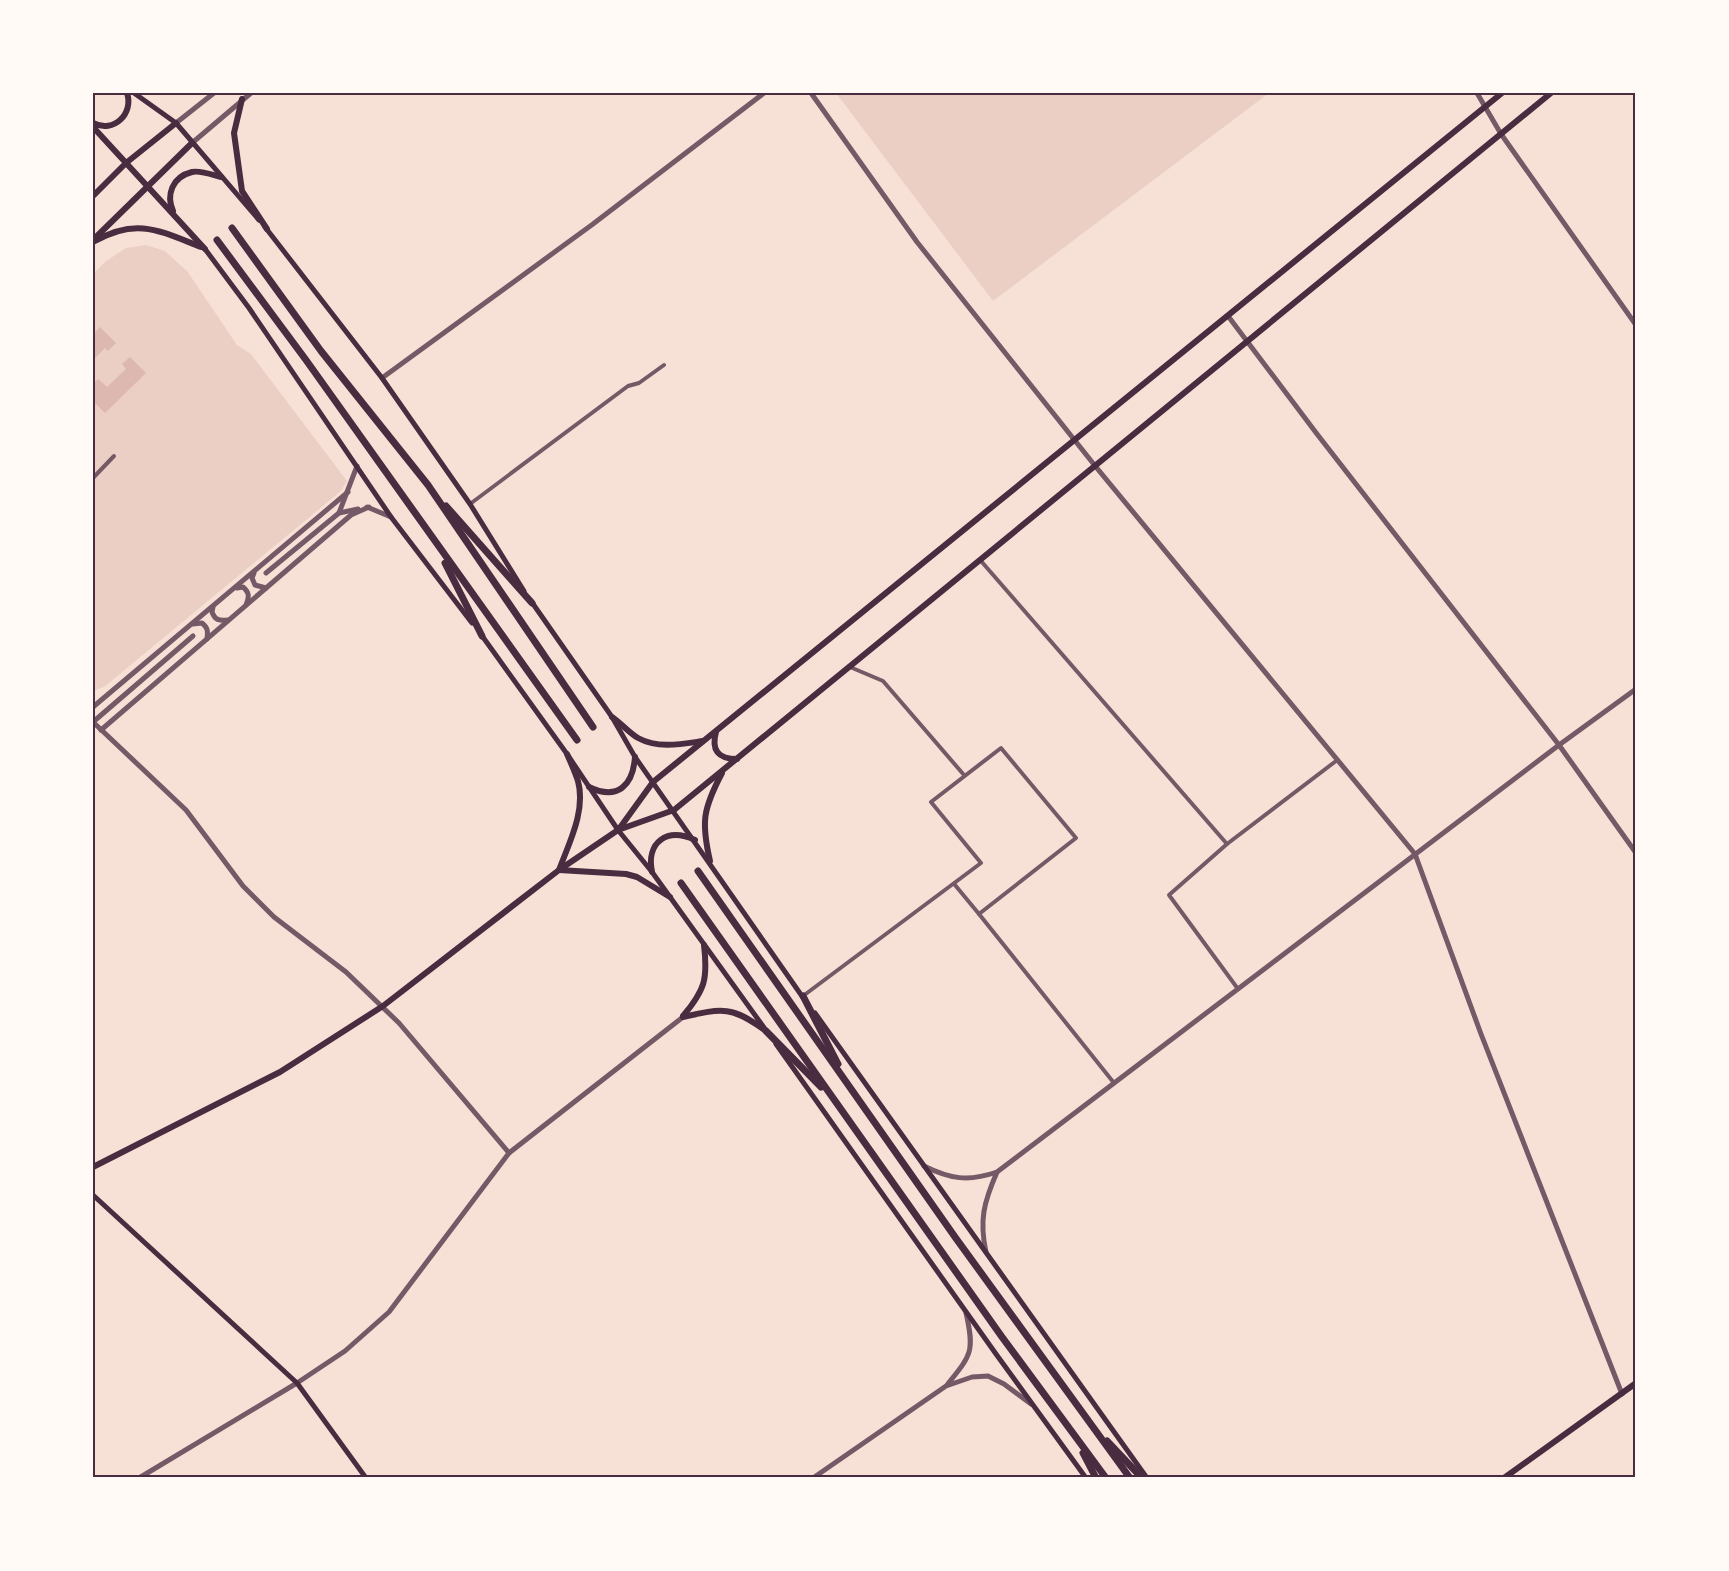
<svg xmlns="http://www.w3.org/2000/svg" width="1729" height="1571" viewBox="0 0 1729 1571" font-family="'Sofia Sans Condensed',sans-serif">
<rect width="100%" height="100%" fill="#f7e1d7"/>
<g fill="#ebcfc5">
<path d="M 836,93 L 1269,93 L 993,301 Z"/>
<path d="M 146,245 L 165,251 L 187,271 L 237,345 L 251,354 L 347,481 L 341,491 L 104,687 L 93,691 L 93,274 L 106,261 L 126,248 Z"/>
</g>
<g fill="#dcb8b0">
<path d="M 100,327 L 116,343 L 108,351 L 105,348 L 93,360 L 93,334 Z"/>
<path d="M 130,357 L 146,373 L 105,413 L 93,401 L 93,384 L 98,379 L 107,387 L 126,369 L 122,364 Z"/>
</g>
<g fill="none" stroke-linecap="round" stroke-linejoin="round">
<g stroke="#755966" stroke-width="4">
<path d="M 93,478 L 114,456"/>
<path d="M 470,504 L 628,386 L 639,383 L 664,365"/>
<path d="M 981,561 L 1227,844 L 1336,761"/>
<path d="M 850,667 L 883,681 L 964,775"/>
<path d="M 1227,844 L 1169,895 L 1238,989"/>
<path d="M 955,885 L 979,914"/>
<path d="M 803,996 L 981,863 L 931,802 L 1001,748 L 1076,838 L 979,914 L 1114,1083"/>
</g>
<g stroke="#755966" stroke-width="5">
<path d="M 811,93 L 917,242 L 1096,467 L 1415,854 L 1481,1034 L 1622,1394"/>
<path d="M 1477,93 L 1501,134 L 1636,325"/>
<path d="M 176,123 L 214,93"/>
<path d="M 192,143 L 251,93"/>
<path d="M 1228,316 L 1317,434 L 1559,745 L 1636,853"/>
<path d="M 382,378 L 593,224 L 764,93"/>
<path d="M 367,507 L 391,517"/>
<path d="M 339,513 L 358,509"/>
<path d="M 254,573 L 252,578 L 255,585 L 266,588"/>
<path d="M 266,573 L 339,513 L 357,466"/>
<path d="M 237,588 L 243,587 C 250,593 249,597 246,605"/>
<path d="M 213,607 L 212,612 C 215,620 219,621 228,620"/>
<path d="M 193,624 L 202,623 C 208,628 208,631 207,639"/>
<path d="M 93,707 L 348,492"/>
<path d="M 93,722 L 186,810 L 243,886 L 274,917 L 346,972 L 399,1023 L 509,1153"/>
<path d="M 93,722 L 193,636"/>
<path d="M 101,730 L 351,515 L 369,507"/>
<path d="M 924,1166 C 950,1179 968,1182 997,1172 L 1559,745 L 1636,689"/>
<path d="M 986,1252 C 979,1220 984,1202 997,1172"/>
<path d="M 947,1385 C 971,1355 975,1352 966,1313"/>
<path d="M 139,1478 L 297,1383 L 345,1351 L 389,1312 L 509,1153 L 683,1017"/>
<path d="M 813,1478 L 946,1386 L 972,1377 L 988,1376 L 1004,1384 L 1031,1404"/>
</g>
<g stroke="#4a2c40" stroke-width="5">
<path d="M 134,93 L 176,123 L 259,220"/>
<path d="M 265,227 L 382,378 L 470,504 L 524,591"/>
<path d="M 205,249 L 249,308 L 391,517 L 472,623"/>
<path d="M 531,601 L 612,717 L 635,757 L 804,999"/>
<path d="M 480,633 L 567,754 L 618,830 L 652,872 L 765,1029"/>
<path d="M 815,1013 L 1147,1478"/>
<path d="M 776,1044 L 996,1354 L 1086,1478"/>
<path d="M 93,1195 L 297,1383 L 366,1478"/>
</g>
<g stroke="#4a2c40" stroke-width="6">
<path d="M 242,99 L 234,133 L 242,191 L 267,229"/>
<path d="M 93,123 C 114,134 134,113 127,93"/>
<path d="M 93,127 L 205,249"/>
<path d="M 93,196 L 126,163 L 176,123"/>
<path d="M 173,211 C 166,195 172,177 192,172 C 200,170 213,175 221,177"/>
<path d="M 93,240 L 192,143"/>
<path d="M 95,241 C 137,217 160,231 201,247"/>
<path d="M 612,717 C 621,723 629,733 638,738 C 658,749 682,744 703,741"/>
<path d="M 716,732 C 711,750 718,759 737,759"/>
<path d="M 567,754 C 571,763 575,772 578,781 C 586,811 569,843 559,870 L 626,874 L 637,877 L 670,897"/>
<path d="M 589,787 C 618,801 633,785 635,757"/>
<path d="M 619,829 L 653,782 L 1502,93"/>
<path d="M 710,861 C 701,822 703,809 722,773"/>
<path d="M 652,872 C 646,842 667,827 695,840"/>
<path d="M 683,1016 C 705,990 708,979 704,945"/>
<path d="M 683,1017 C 723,1008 732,1006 766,1031"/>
<path d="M 93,1167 L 280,1072 L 383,1006 L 559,870 L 618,830 L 674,810 L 1551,93"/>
<path d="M 1504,1478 L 1636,1383"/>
</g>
<g stroke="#4a2c40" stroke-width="7">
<path d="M 232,228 L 321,351 L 428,485 L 593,727"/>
<path d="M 217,240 L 306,360 L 577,740"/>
<path d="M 446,506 L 532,603"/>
<path d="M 445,563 L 482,636"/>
<path d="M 698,871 L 955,1237 L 1130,1478"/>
<path d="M 681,883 L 1002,1337 L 1106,1478"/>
<path d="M 803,996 L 838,1064"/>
<path d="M 766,1031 L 821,1087"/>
<path d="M 1107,1441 L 1142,1478"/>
<path d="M 1083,1453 L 1096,1478"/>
</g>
</g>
<rect width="1729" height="1571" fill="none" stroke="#fffaf5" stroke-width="189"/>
<rect x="94" y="94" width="1540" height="1382" fill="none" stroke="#4a2c40" stroke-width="2"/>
</svg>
